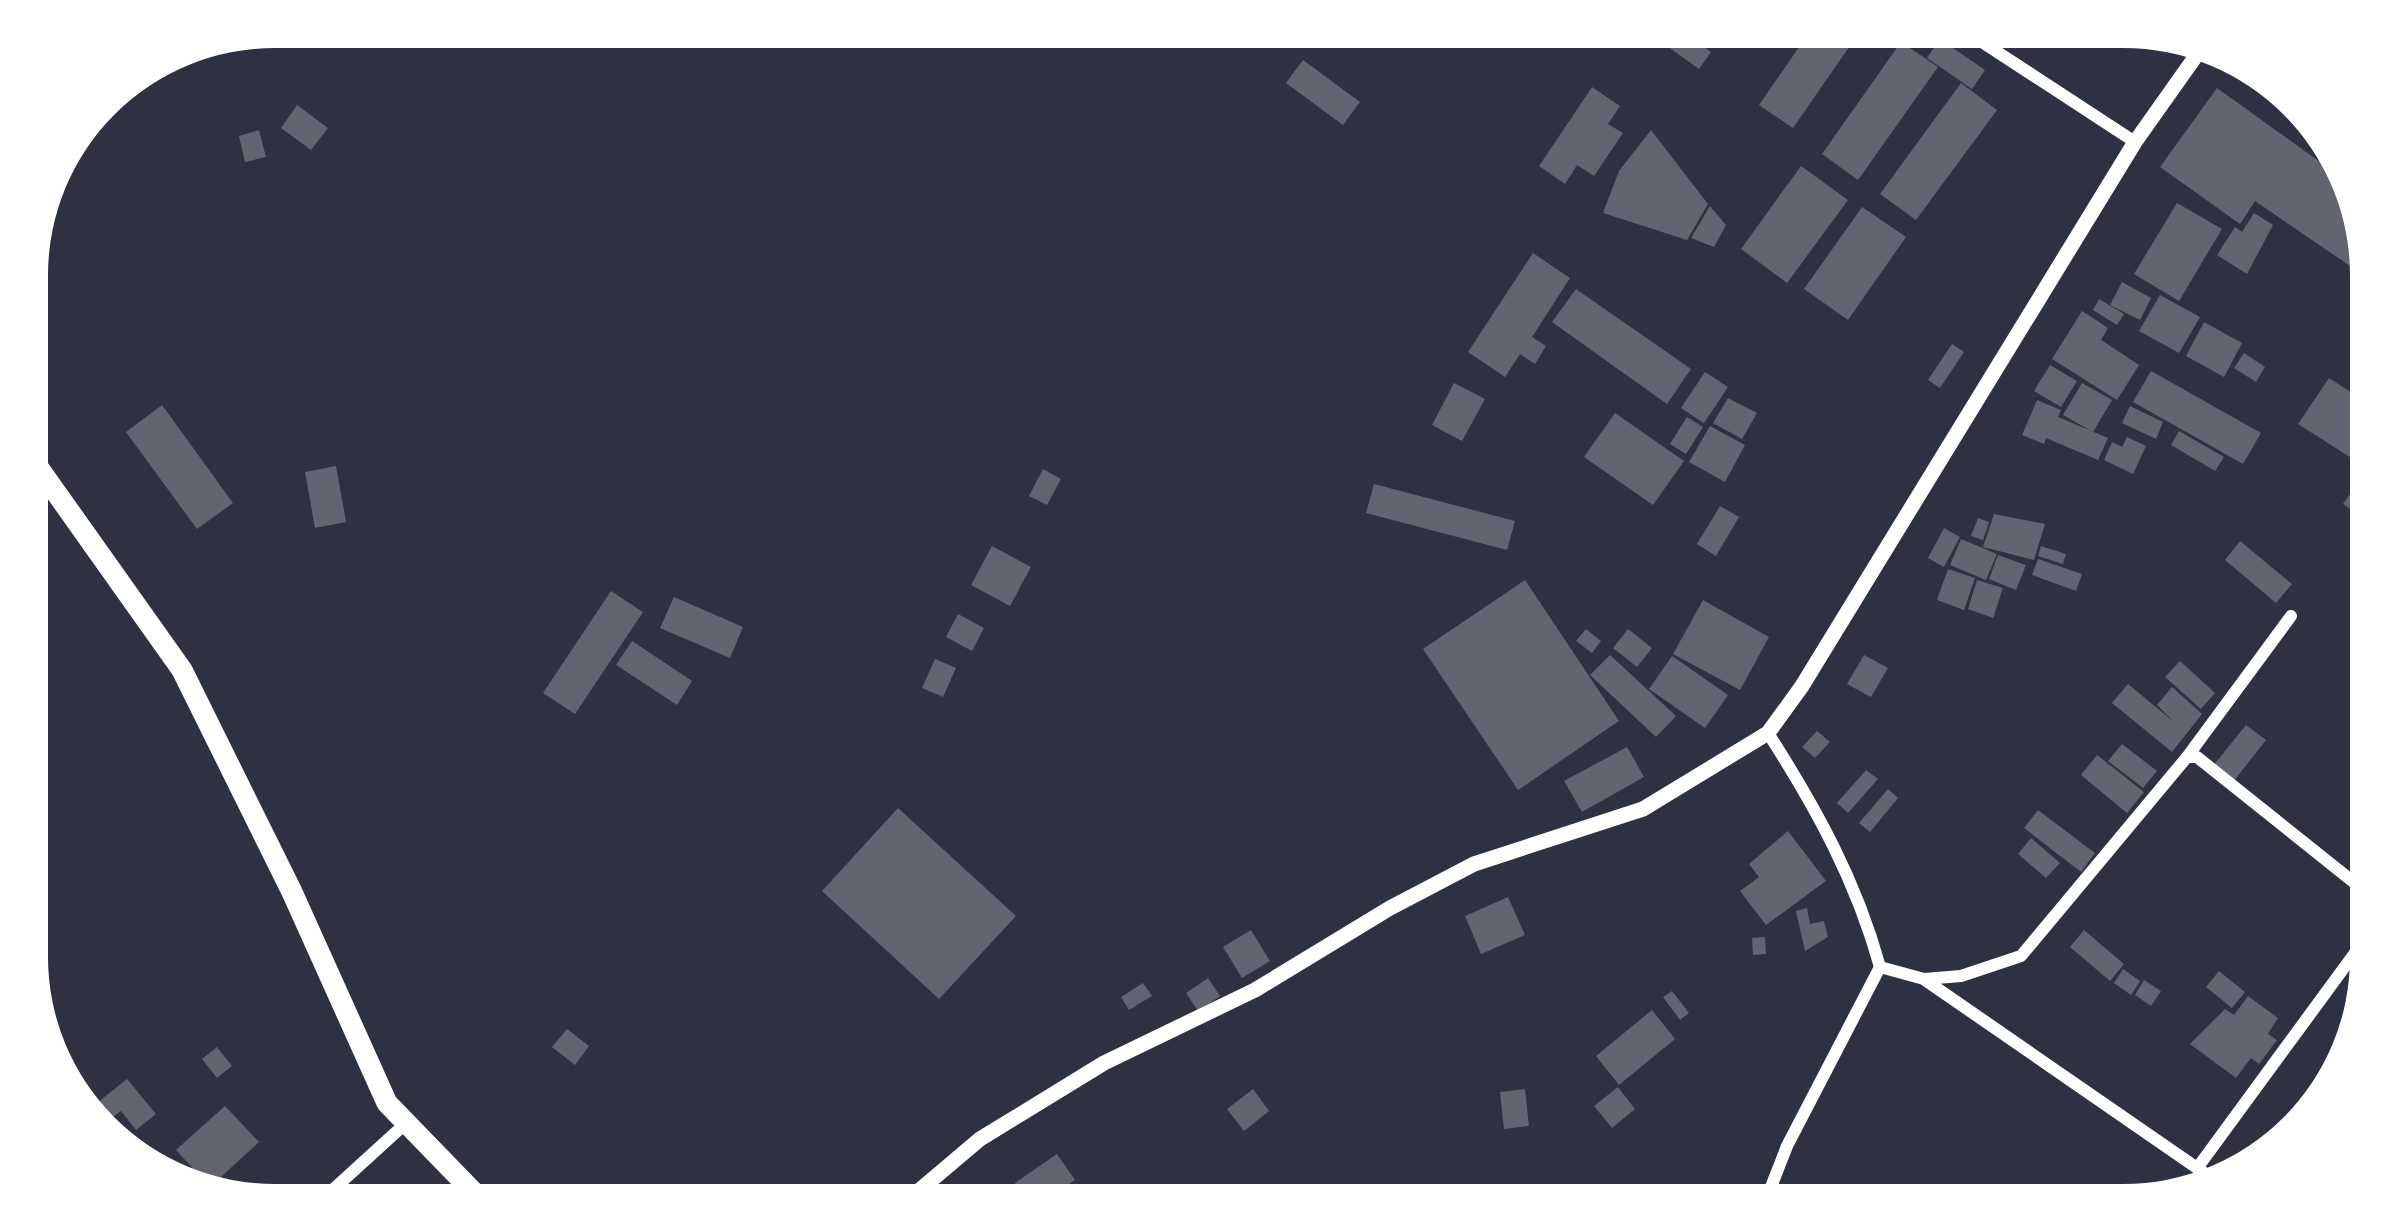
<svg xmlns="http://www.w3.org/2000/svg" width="2398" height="1232" viewBox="0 0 2398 1232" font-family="'Fira Sans',sans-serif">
<rect width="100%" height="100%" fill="#2d3142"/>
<g fill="#626471">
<path d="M 1813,27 L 1863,27 L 1793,128 L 1759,105 Z"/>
<path d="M 1679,29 L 1711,52 L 1699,69 L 1667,46 Z"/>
<path d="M 1940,39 L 1985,70 L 1972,89 L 1927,58 Z"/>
<path d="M 1901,42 L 1938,67 L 1858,180 L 1822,154 Z"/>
<path d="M 1303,60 L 1360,102 L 1343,125 L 1286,83 Z"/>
<path d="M 1961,83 L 1997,110 L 1916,220 L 1880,194 Z"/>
<path d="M 1592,87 L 1620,106 L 1608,124 L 1623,133 L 1594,176 L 1577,165 L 1565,184 L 1539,166 Z"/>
<path d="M 2217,88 L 2345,180 L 2369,243 L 2366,277 L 2255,201 L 2240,224 L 2160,167 Z"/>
<path d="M 297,105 L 328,128 L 311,150 L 281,128 Z"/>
<path d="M 259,130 L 266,157 L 245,162 L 239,136 Z"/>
<path d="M 1651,130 L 1708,204 L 1687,240 L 1603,213 L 1619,171 Z"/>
<path d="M 1801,166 L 1848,200 L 1787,283 L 1741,249 Z"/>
<path d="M 2177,203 L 2222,229 L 2179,301 L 2134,274 Z"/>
<path d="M 1710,206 L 1726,225 L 1714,247 L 1691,238 Z"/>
<path d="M 1862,207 L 1906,237 L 1848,320 L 1804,289 Z"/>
<path d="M 2254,213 L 2273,225 L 2247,274 L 2217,255 L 2235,227 L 2242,232 Z"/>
<path d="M 1533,253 L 1570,278 L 1532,337 L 1546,346 L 1535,364 L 1520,354 L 1505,377 L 1468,352 Z"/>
<path d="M 2122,282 L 2151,298 L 2140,320 L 2110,305 Z"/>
<path d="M 1576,289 L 1691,369 L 1667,404 L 1552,322 Z"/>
<path d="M 2160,295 L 2200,317 L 2179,353 L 2139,331 Z"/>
<path d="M 2099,299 L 2124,314 L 2117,325 L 2093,310 Z"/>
<path d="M 2082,311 L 2108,328 L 2101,340 L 2139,365 L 2117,400 L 2052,359 Z"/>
<path d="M 2204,322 L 2242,343 L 2224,377 L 2186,356 Z"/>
<path d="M 1952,344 L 1964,352 L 1940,388 L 1928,380 Z"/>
<path d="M 2244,353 L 2265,367 L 2256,382 L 2234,368 Z"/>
<path d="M 2050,365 L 2077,381 L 2061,407 L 2034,391 Z"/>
<path d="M 2151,371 L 2261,433 L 2243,464 L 2133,402 Z"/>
<path d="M 1705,372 L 1728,387 L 1704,423 L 1681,408 Z"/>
<path d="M 2329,378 L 2369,404 L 2370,470 L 2298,424 Z"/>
<path d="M 1454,383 L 1485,399 L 1462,441 L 1432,425 Z"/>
<path d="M 2082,383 L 2112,400 L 2093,432 L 2063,415 Z"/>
<path d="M 1728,398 L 1757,413 L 1742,439 L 1713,423 Z"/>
<path d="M 2037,400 L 2061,410 L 2058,417 L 2108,438 L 2098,460 L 2046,438 L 2044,444 L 2022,435 Z"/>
<path d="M 162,405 L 233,503 L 197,529 L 126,432 Z"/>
<path d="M 2130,406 L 2163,422 L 2156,439 L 2122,423 Z"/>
<path d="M 1615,413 L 1684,461 L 1653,505 L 1584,457 Z"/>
<path d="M 1687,417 L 1703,427 L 1686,454 L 1670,444 Z"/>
<path d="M 1710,426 L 1745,445 L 1725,482 L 1689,462 Z"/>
<path d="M 2179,431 L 2224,457 L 2215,471 L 2171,445 Z"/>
<path d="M 2127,437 L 2146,446 L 2133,474 L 2104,460 L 2112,442 L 2122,447 Z"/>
<path d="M 336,466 L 346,522 L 315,528 L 305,472 Z"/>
<path d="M 1043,469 L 1061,479 L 1047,505 L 1029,496 Z"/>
<path d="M 2363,475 L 2370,479 L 2370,523 L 2343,504 Z"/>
<path d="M 1374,484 L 1515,521 L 1507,550 L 1366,513 Z"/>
<path d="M 1720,506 L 1739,517 L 1716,556 L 1697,544 Z"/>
<path d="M 1994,514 L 2045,524 L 2034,560 L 1983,547 Z"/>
<path d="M 1978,518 L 1989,522 L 1983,540 L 1971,536 Z"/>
<path d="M 1944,528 L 1960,537 L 1944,567 L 1928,558 Z"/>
<path d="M 1961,539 L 1997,554 L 1986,580 L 1950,565 Z"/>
<path d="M 2240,541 L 2292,584 L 2276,603 L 2225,560 Z"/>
<path d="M 992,546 L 1031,567 L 1010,606 L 971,585 Z"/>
<path d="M 2041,546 L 2066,554 L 2063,564 L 2038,556 Z"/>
<path d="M 1998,555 L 2026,565 L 2016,590 L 1989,579 Z"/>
<path d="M 2038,559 L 2082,574 L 2076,591 L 2032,575 Z"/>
<path d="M 1948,569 L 1975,578 L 1964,610 L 1937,600 Z"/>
<path d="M 1525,580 L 1619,721 L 1518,790 L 1423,649 Z"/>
<path d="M 1977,580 L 2003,588 L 1993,618 L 1968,609 Z"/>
<path d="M 611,591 L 643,612 L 575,714 L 543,693 Z"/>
<path d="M 674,597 L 743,627 L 730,658 L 660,628 Z"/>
<path d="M 1703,600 L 1769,637 L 1740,690 L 1673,654 Z"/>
<path d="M 958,614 L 984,628 L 972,651 L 946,637 Z"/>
<path d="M 1586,629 L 1601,641 L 1592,653 L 1576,641 Z"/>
<path d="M 1628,629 L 1652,648 L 1637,667 L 1613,648 Z"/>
<path d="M 632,641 L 692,681 L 677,705 L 616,665 Z"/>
<path d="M 1610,655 L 1676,716 L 1656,737 L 1590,675 Z"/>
<path d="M 1864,655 L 1888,668 L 1871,697 L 1847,684 Z"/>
<path d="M 1672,656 L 1728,695 L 1705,728 L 1649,689 Z"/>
<path d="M 935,659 L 956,668 L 943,697 L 922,688 Z"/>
<path d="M 2180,661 L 2215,693 L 2201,709 L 2165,677 Z"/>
<path d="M 2128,684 L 2174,722 L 2157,705 L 2172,687 L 2202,714 L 2172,752 L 2112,703 Z"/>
<path d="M 2246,725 L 2266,740 L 2233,782 L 2213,766 Z"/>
<path d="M 1817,731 L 1830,742 L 1815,758 L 1802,747 Z"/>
<path d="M 2122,744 L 2157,771 L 2143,788 L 2108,761 Z"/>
<path d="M 1627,747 L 1644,777 L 1582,812 L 1564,781 Z"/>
<path d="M 2097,755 L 2144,792 L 2127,813 L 2081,775 Z"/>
<path d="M 1866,770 L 1878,779 L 1848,813 L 1837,803 Z"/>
<path d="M 1888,789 L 1898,798 L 1870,832 L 1859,823 Z"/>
<path d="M 898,808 L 1016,916 L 939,999 L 822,891 Z"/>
<path d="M 2038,810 L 2095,853 L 2081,872 L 2024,828 Z"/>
<path d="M 1788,831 L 1826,881 L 1766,925 L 1740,891 L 1759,877 L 1749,864 Z"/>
<path d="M 2031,838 L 2060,863 L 2046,878 L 2018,854 Z"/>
<path d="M 1508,897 L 1525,935 L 1481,954 L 1465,916 Z"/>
<path d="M 1807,908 L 1810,924 L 1824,921 L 1828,937 L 1805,951 L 1796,911 Z"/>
<path d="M 1251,930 L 1270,961 L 1242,978 L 1223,947 Z"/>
<path d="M 2084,930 L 2124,964 L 2110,981 L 2070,947 Z"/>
<path d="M 1765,937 L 1766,954 L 1753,955 L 1752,938 Z"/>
<path d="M 2123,969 L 2140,981 L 2131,995 L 2114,983 Z"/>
<path d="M 2219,971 L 2245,992 L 2232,1008 L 2206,987 Z"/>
<path d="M 1208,978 L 1220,996 L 1198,1011 L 1186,993 Z"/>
<path d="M 2144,980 L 2161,991 L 2151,1006 L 2135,995 Z"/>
<path d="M 1143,983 L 1152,996 L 1129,1010 L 1121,997 Z"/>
<path d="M 1672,991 L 1689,1013 L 1680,1020 L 1663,997 Z"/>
<path d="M 2248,996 L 2278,1018 L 2268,1034 L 2277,1040 L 2259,1064 L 2251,1058 L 2236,1078 L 2190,1044 L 2225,1009 L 2234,1015 Z"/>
<path d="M 1652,1010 L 1675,1039 L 1619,1085 L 1596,1056 Z"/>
<path d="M 567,1029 L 589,1046 L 575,1065 L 552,1047 Z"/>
<path d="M 217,1047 L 232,1066 L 217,1078 L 202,1059 Z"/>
<path d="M 127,1079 L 156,1114 L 136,1130 L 121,1111 L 101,1126 L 88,1110 Z"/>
<path d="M 1618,1087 L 1635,1109 L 1612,1128 L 1594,1106 Z"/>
<path d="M 1253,1089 L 1269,1111 L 1244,1131 L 1227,1109 Z"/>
<path d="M 1525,1089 L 1529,1126 L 1504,1129 L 1500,1092 Z"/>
<path d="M 225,1106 L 259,1142 L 210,1187 L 176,1150 Z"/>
<path d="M 1057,1154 L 1075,1180 L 1039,1205 L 1030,1205 L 1015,1183 Z"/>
<path d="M 159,1158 L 174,1176 L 170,1180 L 150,1167 Z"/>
<path d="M 1794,1184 L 1846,1204 L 1846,1205 L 1786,1205 Z"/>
</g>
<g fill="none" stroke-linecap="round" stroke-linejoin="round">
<g stroke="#fff" stroke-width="12">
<path d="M 1959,27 L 2135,142"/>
<path d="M 2187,757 L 2197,757 L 2371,896"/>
<path d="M 1880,967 L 1924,979 L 1961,976 L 2021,956 L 2187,757 L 2291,616"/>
<path d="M 1925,980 L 2213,1179"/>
<path d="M 2198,1167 L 2371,931"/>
<path d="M 316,1205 L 405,1124"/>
<path d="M 1764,1205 L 1787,1146 L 1880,967 C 1856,880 1816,808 1768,733"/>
</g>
<path stroke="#fff" stroke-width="15" d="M 902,1205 L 980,1139 L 1104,1063 L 1255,990 L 1390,908 L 1474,864 L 1643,809 L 1768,733 L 1802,686 L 2135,142 L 2203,46"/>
<path stroke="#fff" stroke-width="21" d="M 28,453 L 182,670 L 292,892 L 387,1103 L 486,1205"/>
</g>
<path d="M0 0H2398V1232H0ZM275 48H2123A227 227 0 0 1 2350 275V957A227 227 0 0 1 2123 1184H275A227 227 0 0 1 48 957V275A227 227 0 0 1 275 48Z" fill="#fff" fill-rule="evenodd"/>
</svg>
